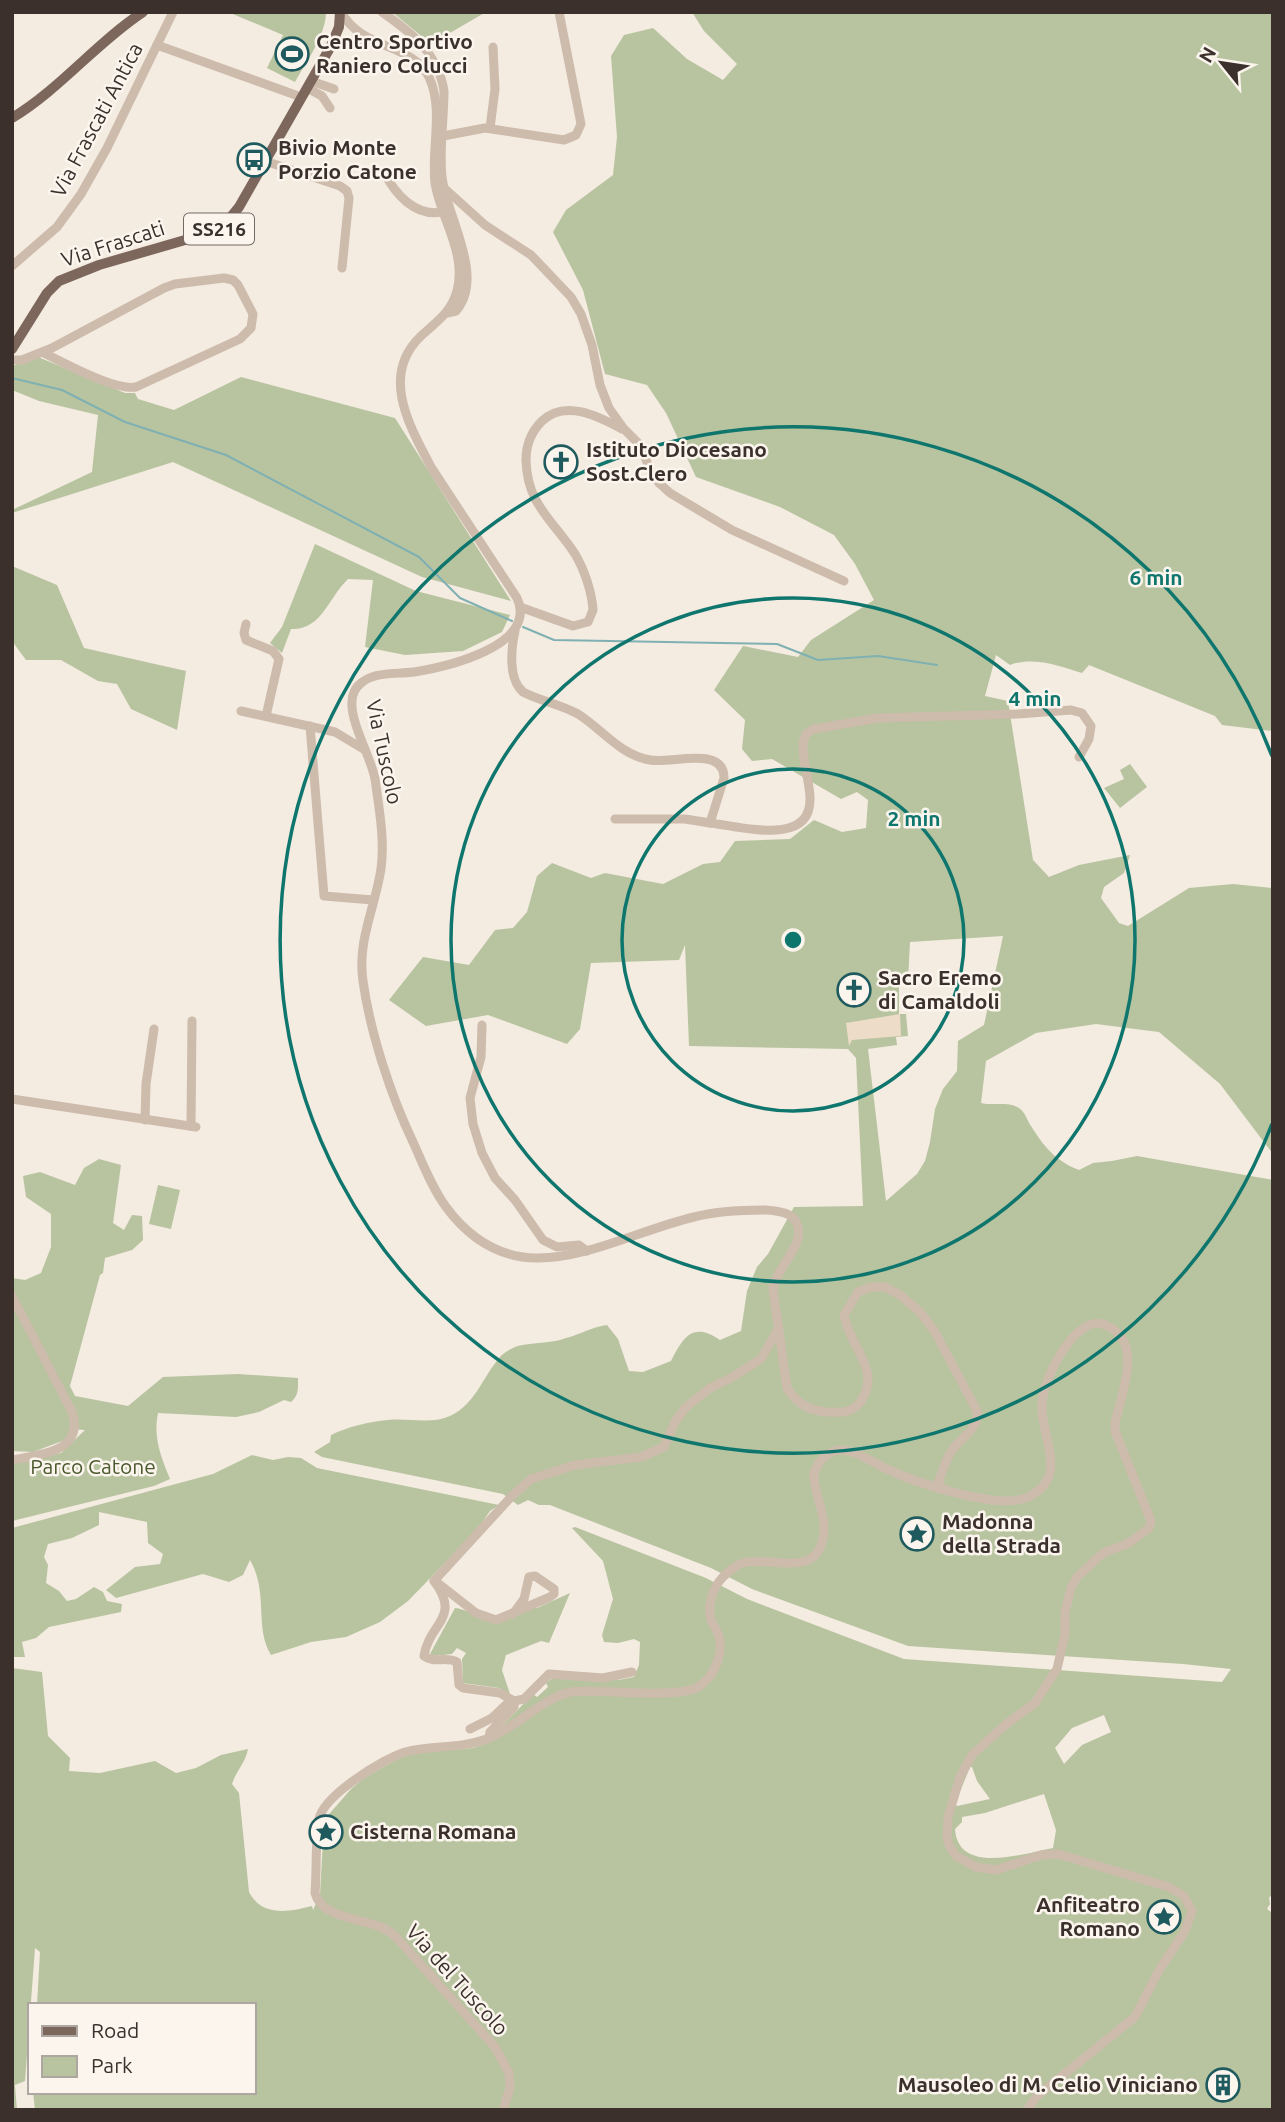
<svg xmlns="http://www.w3.org/2000/svg" width="1285" height="2122" viewBox="0 0 1285 2122" font-family="Ubuntu,sans-serif">
<rect width="100%" height="100%" fill="#f4ebe1"/>
<g fill="#b8c4a0" fill-rule="evenodd">
<path d="M 228,12 L 326,12 C 326,35 306,62 295,82 L 267,68 L 283,35 Z"/>
<path d="M 392,12 L 486,12 L 431,44 Z"/>
<path d="M 692,12 L 1273,12 L 1273,731 L 1222,725 L 1215,716 L 1089,665 L 1082,673 C 1061,666 1032,656 1010,665 L 996,655 L 985,696 L 1008,701 L 1033,860 L 1049,877 L 1079,865 L 1130,855 L 1124,873 L 1104,887 L 1101,898 L 1119,923 L 1128,926 L 1189,888 L 1233,884 L 1273,888 L 1273,1154 L 1220,1084 L 1159,1032 L 1096,1024 L 1036,1033 L 986,1061 L 981,1103 C 993,1106 1008,1101 1019,1108 C 1025,1112 1027,1120 1031,1126 C 1044,1147 1056,1161 1079,1170 L 1093,1163 L 1112,1161 L 1137,1156 L 1273,1180 L 1273,1893 L 1269,1898 L 1270,1904 L 1267,1909 L 1271,1912 L 1273,1904 L 1273,2110 L 35,2110 L 33,2092 L 254,2092 L 254,2005 L 37,2005 L 40,1952 L 35,1948 L 25,2081 L 15,2085 L 17,2110 L 12,2110 L 12,1668 L 42,1672 L 48,1736 L 70,1758 L 69,1771 L 100,1773 L 155,1761 L 176,1773 L 196,1768 L 221,1755 L 248,1749 C 245,1764 236,1771 232,1784 L 239,1793 L 249,1892 C 262,1917 289,1912 312,1906 L 313,1910 L 320,1895 L 324,1820 L 351,1789 L 364,1778 L 406,1754 L 473,1748 L 490,1742 L 500,1728 L 533,1694 L 537,1697 L 548,1687 L 546,1683 L 556,1675 L 617,1676 L 618,1680 L 634,1677 L 639,1665 L 640,1642 L 634,1639 L 618,1643 L 604,1642 L 602,1635 L 613,1599 L 603,1561 L 572,1528 L 575,1527 L 706,1578 L 747,1599 L 904,1659 L 1222,1682 L 1231,1669 L 1183,1664 L 908,1646 L 752,1589 L 711,1568 L 550,1505 L 539,1505 L 528,1500 L 518,1505 L 503,1494 L 322,1457 L 314,1452 L 330,1442 L 331,1435 C 350,1426 368,1422 388,1420 C 410,1418 432,1425 452,1415 C 475,1404 484,1375 500,1357 C 504,1352 512,1348 518,1346 C 534,1342 550,1344 566,1338 C 581,1334 592,1327 607,1325 L 618,1339 L 629,1371 L 643,1372 L 671,1361 C 683,1338 692,1321 720,1340 L 741,1331 L 747,1291 L 757,1267 L 768,1254 L 794,1207 L 863,1206 L 856,1058 L 848,1049 L 689,1046 L 685,945 L 679,960 L 591,963 L 580,1029 L 567,1044 L 488,1015 L 426,1026 L 389,1000 L 423,957 L 469,965 L 495,930 L 513,928 L 527,912 L 537,876 L 552,863 L 591,878 L 605,873 L 663,884 L 703,864 L 720,862 L 735,841 L 790,839 L 814,820 L 842,832 L 866,828 L 868,800 L 857,792 L 841,799 L 772,759 L 752,761 L 742,749 L 745,720 L 714,690 L 743,646 L 798,657 L 811,640 L 874,600 L 855,564 L 834,535 L 780,507 L 696,477 L 666,413 L 647,385 L 605,374 L 583,290 L 553,232 L 566,210 L 613,175 L 617,137 L 611,56 L 624,35 L 653,28 L 687,59 L 723,80 L 737,64 L 704,31 ZM 1003,936 L 984,1025 L 958,1041 L 957,1071 L 943,1089 L 935,1109 L 930,1142 L 925,1161 L 917,1174 L 886,1201 L 868,1049 L 897,1045 L 896,1037 L 908,1036 L 906,1014 L 899,1014 L 899,982 L 908,981 L 910,942 ZM 1104,1715 L 1111,1732 L 1082,1745 L 1064,1764 L 1055,1748 L 1072,1728 ZM 970,1767 L 972,1767 L 977,1781 L 990,1799 L 957,1806 L 955,1804 ZM 1044,1794 L 1056,1830 L 1053,1848 C 1025,1853 958,1876 955,1829 L 962,1822 L 962,1817 L 985,1813 Z"/>
<path d="M 38,357 L 125,393 L 135,393 L 138,399 L 174,410 L 241,377 L 395,418 L 511,601 L 422,577 L 173,462 L 12,513 L 12,510 L 92,472 L 98,415 L 39,401 L 12,390 L 12,366 Z"/>
<path d="M 315,544 L 416,591 L 510,615 L 502,632 L 463,651 L 405,655 L 365,647 L 373,580 L 348,579 C 328,598 322,630 291,629 L 282,653 L 270,643 L 282,627 Z"/>
<path d="M 12,566 L 57,585 L 84,648 L 186,671 L 177,730 L 131,709 L 117,684 L 98,681 L 61,660 L 26,660 L 12,641 Z"/>
<path d="M 1130,764 L 1147,787 L 1120,808 L 1104,788 L 1124,779 L 1120,770 Z"/>
<path d="M 99,1159 L 121,1165 L 113,1223 L 124,1230 L 132,1215 L 142,1216 L 143,1240 L 132,1250 L 105,1258 L 103,1273 L 100,1275 L 70,1386 L 75,1396 L 128,1406 L 163,1377 L 238,1374 L 298,1378 C 298,1388 299,1395 291,1402 L 284,1400 L 259,1412 L 236,1417 L 158,1413 C 153,1438 161,1457 170,1479 L 154,1486 L 12,1521 L 12,1463 L 61,1453 L 85,1430 L 71,1429 L 65,1440 L 33,1452 L 12,1451 L 12,1278 L 25,1280 L 41,1273 L 51,1247 L 51,1214 L 26,1197 L 23,1176 L 40,1172 L 75,1185 L 84,1168 Z"/>
<path d="M 158,1185 L 180,1190 L 171,1229 L 149,1224 Z"/>
<path d="M 252,1455 L 273,1460 L 288,1457 L 301,1458 L 317,1468 L 499,1505 L 490,1511 L 477,1530 L 408,1601 L 380,1622 L 346,1637 L 311,1642 L 271,1655 C 254,1627 269,1593 250,1560 L 243,1575 L 229,1582 L 203,1574 L 116,1598 L 106,1590 L 135,1567 L 160,1564 L 163,1554 L 148,1543 L 147,1522 L 99,1512 L 99,1525 L 72,1538 L 48,1544 L 44,1557 L 48,1565 L 46,1583 L 59,1591 L 67,1601 L 76,1599 L 94,1587 L 103,1592 L 107,1601 L 122,1604 L 121,1612 L 49,1627 L 36,1638 L 22,1642 L 25,1657 L 12,1657 L 12,1528 L 213,1474 Z"/>
<path d="M 570,1593 L 549,1643 L 541,1641 L 506,1655 L 502,1670 L 510,1694 L 499,1688 L 463,1683 L 462,1659 L 466,1653 L 457,1648 L 452,1654 L 434,1656 L 430,1654 L 455,1608 C 465,1609 472,1614 481,1618 C 499,1626 517,1617 533,1607 L 537,1608 Z"/>
</g>
<path fill="#ecdcc8" d="M 900,1014 L 901,1036 L 852,1040 L 849,1046 L 846,1023 Z"/>
<g fill="none" stroke-linecap="round" stroke-linejoin="round">
<g stroke="#7fb0b2" stroke-width="2">
<path d="M 12,378 L 62,390 L 125,422 L 226,455 L 419,557 L 460,598 L 512,621"/>
<path d="M 523,627 L 554,640 L 777,644 L 818,660 L 878,656 L 937,665"/>
</g>
<g stroke="#cdbbac" stroke-width="9">
<path d="M 341,12 C 362,50 412,43 429,77 C 444,109 431,150 435,183 C 441,220 467,253 457,291 C 451,313 436,322 421,336 C 380,375 409,425 431,467 L 517,598 C 539,646 445,667 414,672 C 400,674 385,672 372,677 C 365,679 357,685 354,692 C 344,714 371,755 375,779 C 379,808 385,840 381,869 C 375,908 357,941 363,981 C 370,1032 391,1096 413,1142 C 423,1164 432,1188 446,1207 C 517,1303 606,1238 694,1217 C 717,1211 742,1210 766,1210 C 777,1211 793,1212 797,1224 C 806,1245 776,1267 773,1289 L 787,1388 C 797,1404 808,1410 827,1412 C 840,1413 853,1413 861,1401 C 882,1370 849,1346 844,1315 L 858,1292 L 871,1287 L 885,1287 L 900,1295 L 920,1312 L 935,1332 L 977,1411 C 978,1432 961,1436 951,1452 C 945,1461 942,1473 938,1483 L 944,1490"/>
<path d="M 382,12 C 412,33 438,53 444,91 C 444,119 439,149 442,177 C 446,216 486,276 456,311 L 447,313"/>
<path d="M 157,45 L 301,97"/>
<path d="M 331,46 L 350,41 L 370,41"/>
<path d="M 311,81 L 334,89"/>
<path d="M 307,88 L 322,96 L 330,108"/>
<path d="M 490,128 L 495,89 L 493,47"/>
<path d="M 443,136 L 485,128 L 564,140 L 576,135 L 581,124 L 559,12"/>
<path d="M 265,161 L 340,186 L 347,191 L 349,198 L 342,268"/>
<path d="M 384,172 C 395,194 415,217 442,212"/>
<path d="M 444,188 L 485,225 L 531,255 L 571,297 L 581,314 L 592,345 L 600,385 L 609,408 L 624,429 L 641,446 L 651,473 L 659,483 L 670,493 L 732,530 L 844,581"/>
<path d="M 12,266 L 57,227 L 81,194 L 107,148 L 173,12"/>
<path d="M 12,360 L 22,360 L 52,348 L 164,288 L 175,284 L 224,278 L 233,280 L 238,285 L 253,314 L 251,328 L 240,339 L 136,387 C 115,391 62,362 42,352"/>
<path d="M 520,607 L 573,626 L 588,622 L 593,610 C 592,592 584,569 575,554 C 553,520 527,505 526,460 C 526,444 531,432 542,421 C 565,399 598,416 622,429"/>
<path d="M 246,624 L 244,633 L 246,640 L 273,651 L 279,659 L 266,716"/>
<path d="M 515,631 C 511,649 508,679 523,692 C 540,701 560,704 578,714 C 602,729 620,755 650,760 C 671,764 724,745 724,778 L 710,823 C 740,826 812,848 810,797 C 809,778 802,761 803,742 L 806,734 L 814,729 L 878,718 L 1018,714 L 1071,710 L 1082,713 L 1091,726 L 1089,739 L 1079,757"/>
<path d="M 241,711 L 335,732 L 365,750"/>
<path d="M 310,726 L 324,896 L 373,900"/>
<path d="M 615,819 L 685,819 L 710,823"/>
<path d="M 482,1025 L 481,1057 L 470,1098 L 473,1124 L 482,1153 L 495,1178 L 515,1200 L 543,1240 L 557,1247 L 579,1245 L 587,1251"/>
<path d="M 12,1099 L 196,1127"/>
<path d="M 145,1120 L 146,1084 L 154,1029"/>
<path d="M 191,1126 L 192,1021"/>
<path d="M 12,1296 L 72,1412 C 85,1452 40,1455 12,1460"/>
<path d="M 434,1581 L 511,1497 L 531,1479 L 575,1465 L 641,1457 L 664,1447 L 675,1422 L 686,1407 L 710,1388 L 731,1378 L 761,1359 L 777,1331"/>
<path d="M 434,1581 C 462,1618 429,1623 424,1656 C 434,1664 446,1656 457,1662 L 459,1685 L 463,1688 L 500,1693 L 514,1701 L 514,1707 L 490,1732 L 489,1738"/>
<path d="M 439,1584 L 476,1613 L 496,1620 L 550,1597 L 554,1594 L 554,1589 L 535,1576 L 529,1577 L 524,1599 L 513,1614"/>
<path d="M 514,1701 L 524,1699 L 549,1674 L 603,1678 L 632,1672"/>
<path d="M 470,1729 L 492,1718 L 511,1700"/>
<path d="M 503,2110 L 510,2088 L 509,2073 L 495,2047 L 397,1938 C 393,1934 388,1930 383,1928 C 362,1918 322,1919 315,1893 C 317,1868 315,1843 319,1819 C 324,1795 383,1759 405,1752 C 433,1745 462,1749 489,1738 C 515,1728 546,1696 571,1692 C 602,1688 674,1700 698,1687 C 712,1679 722,1658 720,1642 C 720,1634 715,1629 712,1622 C 706,1609 712,1589 722,1578 C 728,1572 735,1565 743,1563 C 772,1555 821,1582 824,1530 C 825,1510 813,1493 814,1473 C 818,1462 827,1451 840,1450 C 856,1450 875,1464 889,1470 C 918,1483 1000,1511 1028,1497 C 1070,1477 1041,1439 1042,1406 C 1043,1382 1059,1352 1075,1335 C 1085,1326 1095,1319 1108,1326 C 1144,1344 1121,1394 1115,1423 L 1115,1431 L 1151,1521 L 1149,1528 L 1129,1543 L 1103,1553 L 1077,1577 L 1071,1588 L 1065,1612 L 1065,1634 L 1057,1669 L 1035,1703 L 1005,1725 L 972,1755 L 960,1777 L 948,1817 L 947,1838 L 950,1847 L 956,1856 L 976,1867 L 996,1870 L 1041,1855 L 1058,1854 L 1169,1887 L 1184,1896 L 1192,1911 L 1185,1931 L 1159,1970 L 1135,2017 L 1036,2097 L 1027,2110"/>
</g>
<g stroke="#7d675c" stroke-width="10">
<path d="M 12,118 C 60,89 96,43 143,12"/>
<path d="M 12,349 L 47,293 L 59,281 L 99,265 L 216,231 L 226,223 L 239,207 L 331,46 L 339,27 L 340,12"/>
</g>
</g>
<g fill="none" stroke="#0f766e" stroke-width="3.5">
<circle cx="793" cy="940" r="171"/>
<circle cx="793" cy="940" r="342"/>
<path d="M1272 1124A513 513 0 1 1 1272 756"/>
</g>
<defs>
<symbol id="stadium-ring" viewBox="-11 -11 22 22"><circle r="9.5" fill="#fbf5ee" stroke="#1f5a5e" stroke-width="1.5"/><path d="M0-5a6.5 5 0 1 0 0 10a6.5 5 0 1 0 0-10ZM-3.5-1.8h7v3.6h-7Z" fill="#1f5a5e"/></symbol>
<symbol id="bus-ring" viewBox="-11 -11 22 22"><circle r="9.5" fill="#fbf5ee" stroke="#1f5a5e" stroke-width="1.5"/><path d="M-5-6H5V4H4V6H2V4H-2V6H-4V4H-5ZM-3.5-4V0h7V-4ZM-3.5 1.2v1.5H-2V1.2ZM2 1.2v1.5H3.5V1.2Z" fill="#1f5a5e"/></symbol>
<symbol id="church-ring" viewBox="-11 -11 22 22"><circle r="9.5" fill="#fbf5ee" stroke="#1f5a5e" stroke-width="1.5"/><path d="M-1.2-6h2.4v3.5h3.3v2.4h-3.3V6h-2.4V-.1h-3.3v-2.4h3.3Z" fill="#1f5a5e"/></symbol>
<symbol id="sight-ring" viewBox="-11 -11 22 22"><circle r="9.5" fill="#fbf5ee" stroke="#1f5a5e" stroke-width="1.5"/><path d="M0-6L1.8-2.2L6-1.7L2.9 1.2L3.7 5.4L0 3.3L-3.7 5.4L-2.9 1.2L-6-1.7L-1.8-2.2Z" fill="#1f5a5e"/></symbol>
<symbol id="building-ring" viewBox="-11 -11 22 22"><circle r="9.5" fill="#fbf5ee" stroke="#1f5a5e" stroke-width="1.5"/><path d="M-4-6H4V6H1V3H-1V6H-4ZM-2.5-4.3h1.7v1.8h-1.7ZM.8-4.3h1.7v1.8H.8ZM-2.5-1h1.7V.8h-1.7ZM.8-1h1.7V.8H.8Z" fill="#1f5a5e"/></symbol>
</defs>
<g fill-rule="evenodd">
<use href="#stadium-ring" x="273" y="35" width="38" height="38"/>
<use href="#bus-ring" x="235" y="141" width="38" height="38"/>
<use href="#church-ring" x="542" y="443" width="38" height="38"/>
<use href="#church-ring" x="835" y="971" width="38" height="38"/>
<use href="#sight-ring" x="898" y="1515" width="38" height="38"/>
<use href="#sight-ring" x="307" y="1813" width="38" height="38"/>
<use href="#sight-ring" x="1145" y="1898" width="38" height="38"/>
<use href="#building-ring" x="1204" y="2066" width="38" height="38"/>
</g>
<g text-anchor="middle" stroke-width="5" stroke-linejoin="round" paint-order="stroke">
<rect fill="#fbf5ee" stroke="#756b66" stroke-width="2" x="184" y="213.5" width="70" height="31" rx="5"/>
<g font-size="19" font-weight="bold" fill="#3b302b">
<text x="219" y="236">SS216</text>
</g>
<g font-size="21" font-weight="bold" fill="#3b302b" stroke="#fbf5ee" text-anchor="start">
<text x="316" y="49">Centro Sportivo<tspan x="316" dy="24">Raniero Colucci</tspan></text>
<text x="278" y="155">Bivio Monte<tspan x="278" dy="24">Porzio Catone</tspan></text>
<text x="586" y="457">Istituto Diocesano<tspan x="586" dy="24">Sost.Clero</tspan></text>
<text x="878" y="985">Sacro Eremo<tspan x="878" dy="24">di Camaldoli</tspan></text>
<text x="942" y="1529">Madonna<tspan x="942" dy="24">della Strada</tspan></text>
<text x="350" y="1839">Cisterna Romana</text>
<text x="1140" y="1912" text-anchor="end">Anfiteatro<tspan x="1140" dy="24">Romano</tspan></text>
<text x="1198" y="2092" text-anchor="end">Mausoleo di M. Celio Viniciano</text>
</g>
<g font-size="21" fill="#3b302b" stroke="#fbf5ee">
<text transform="translate(97 120) rotate(-62)" y="7">Via Frascati Antica</text>
<text transform="translate(113 244) rotate(-18)" y="7">Via Frascati</text>
<text transform="translate(384 752) rotate(78)" y="7">Via Tuscolo</text>
<text transform="translate(457 1980) rotate(48)" y="7">Via del Tuscolo</text>
</g>
<g font-size="21" fill="#4a5a2e" stroke="#fbf5ee">
<text x="93" y="1474">Parco Catone</text>
</g>
</g>
<circle cx="793" cy="940" r="10" fill="#0f766e" stroke="#fbf5ee" stroke-width="3.5"/>
<g font-size="21" text-anchor="middle" font-weight="bold" fill="#0f766e" stroke="#fbf5ee" stroke-width="5" stroke-linejoin="round" paint-order="stroke">
<text x="1156" y="585">6 min</text>
<text x="1035" y="706">4 min</text>
<text x="914" y="826">2 min</text>
</g>
<rect width="1285" height="2122" fill="none" stroke="#3b302b" stroke-width="28"/>
<rect x="28" y="2003" width="228" height="91" fill="#fbf5ee" stroke="#aea6a0" stroke-width="2"/>
<rect x="42" y="2026" width="35" height="10" fill="#7d675c" stroke="#aea6a0" stroke-width="2"/>
<text x="91" y="2038" font-size="21" fill="#3b302b">Road</text>
<rect x="42" y="2056" width="35" height="21" fill="#b8c4a0" stroke="#aea6a0" stroke-width="2"/>
<text x="91" y="2073" font-size="21" fill="#3b302b">Park</text>
<g transform="translate(1222 63) rotate(300)" stroke="#fbf5ee" stroke-width="5" paint-order="stroke">
<path d="M0-5L12 26L0 18L-12 26Z" fill="#3b302b"/>
<text y="-10" font-size="19" font-weight="bold" text-anchor="middle" fill="#3b302b">N</text>
</g>
</svg>
